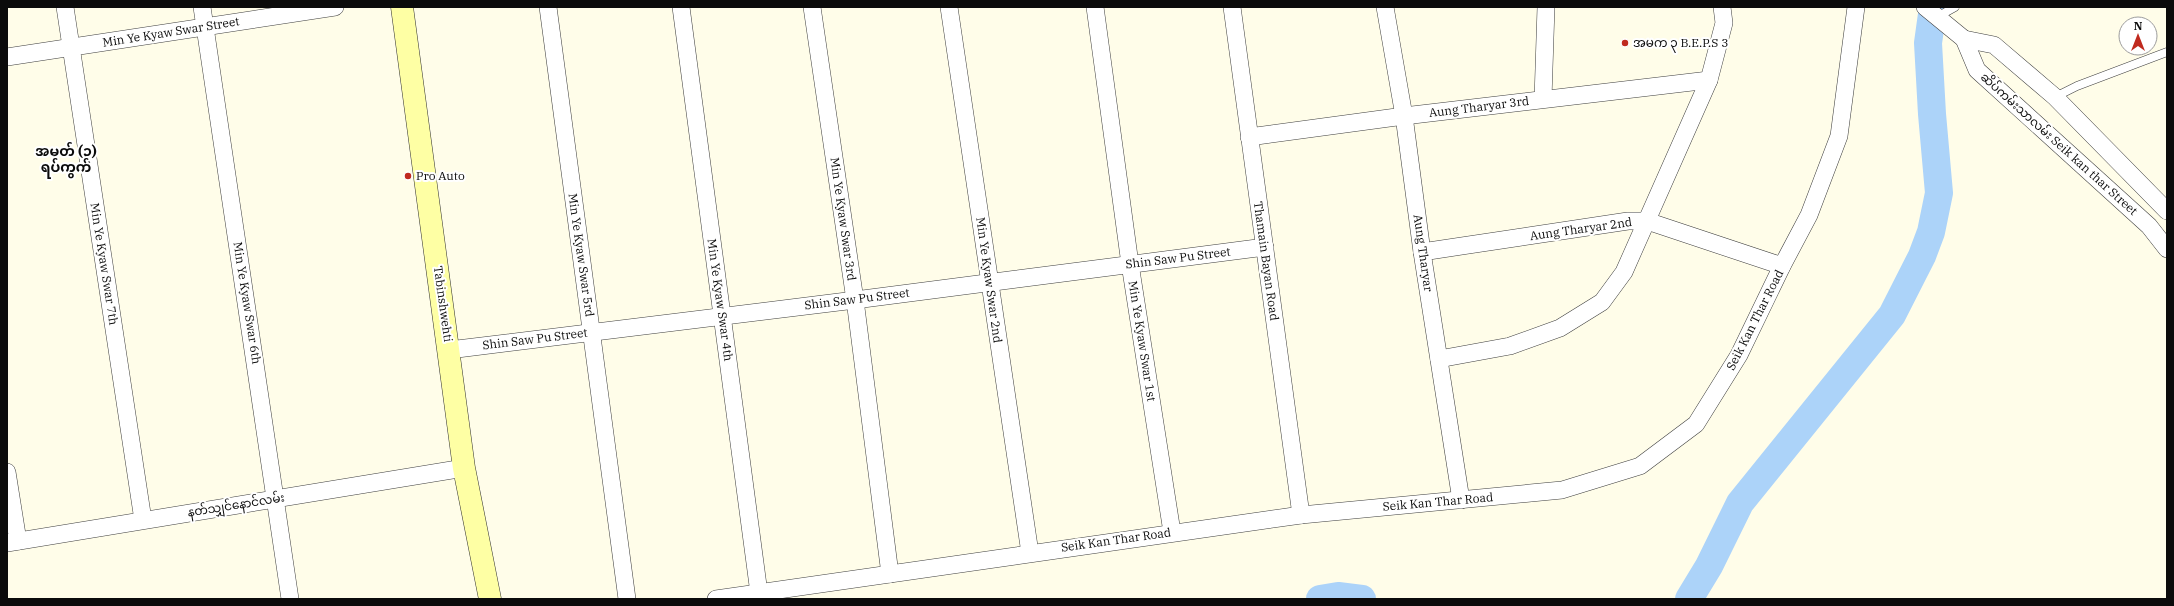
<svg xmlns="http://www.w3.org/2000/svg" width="2174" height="606" viewBox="0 0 2174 606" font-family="'IBM Plex Serif','Noto Sans Myanmar',serif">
<rect width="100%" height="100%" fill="#fffde9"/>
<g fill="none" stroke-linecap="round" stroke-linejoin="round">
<g stroke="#acd3f9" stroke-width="28">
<path d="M 1320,599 L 1338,596 L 1362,599"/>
<path d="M 1689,599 L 1709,566 L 1740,503 L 1892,315 L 1922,256 L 1931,232 L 1939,193 L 1932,114 L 1928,43 L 1933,7"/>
</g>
<defs>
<g id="service">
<path d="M 1937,17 L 1955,7"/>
<path d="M 2055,97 L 2077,86 L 2167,52"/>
</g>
<g id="minor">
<path d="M 65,7 L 143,520"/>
<path d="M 202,7 L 290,599"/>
<path d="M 548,7 L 627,599"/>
<path d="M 681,7 L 759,593"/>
<path d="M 812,7 L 855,300 L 890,574"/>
<path d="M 949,7 L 1030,553"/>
<path d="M 1095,7 L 1130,264 L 1172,532"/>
<path d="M 1232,7 L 1301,515"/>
<path d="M 1385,7 L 1404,116 L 1422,252 L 1461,500"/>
<path d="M 1925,7 L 1964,39 L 1977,70 L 2149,226 L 2167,249"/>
<path d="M 1964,39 L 1994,45 L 2055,97 L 2167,211"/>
<path d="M 7,57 L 335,7"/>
<path d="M 1543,99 L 1546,7"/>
<path d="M 1249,137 L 1404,116 L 1709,80"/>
<path d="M 1422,252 L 1628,221 L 1647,221 L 1782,266"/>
<path d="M 449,350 L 855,300 L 1265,247"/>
<path d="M 1439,359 L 1510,346 L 1560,328 L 1602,302 L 1624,272 L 1709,80 L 1724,23 L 1722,7"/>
<path d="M 7,472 L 18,541"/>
<path d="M 7,543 L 464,468"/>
<path d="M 716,599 L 1301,515 L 1562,490 L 1640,466 L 1696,424 L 1739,355 L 1782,266 L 1809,215 L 1839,136 L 1856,7"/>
</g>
<path id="secondary" d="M 402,7 L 464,468 L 490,599"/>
</defs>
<use href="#service" stroke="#3e3e3e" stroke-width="9"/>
<use href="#minor" stroke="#3e3e3e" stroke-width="18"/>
<use href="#secondary" stroke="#2d2d2d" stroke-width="23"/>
<use href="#service" stroke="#fff" stroke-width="8"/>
<use href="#minor" stroke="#fff" stroke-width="17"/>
<use href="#secondary" stroke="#feffa4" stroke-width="22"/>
</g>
<g fill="#c02a1e" stroke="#fff" stroke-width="1.5">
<circle cx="1625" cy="43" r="4"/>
<circle cx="408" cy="176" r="4"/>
</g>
<g text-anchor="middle" stroke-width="4" stroke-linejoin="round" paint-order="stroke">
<g font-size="12" fill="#0b0b0b" stroke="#fff">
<text transform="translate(171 32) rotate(-9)" y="4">Min Ye Kyaw Swar Street</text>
<text transform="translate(1479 107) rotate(-7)" y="4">Aung Tharyar 3rd</text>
<text transform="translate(2059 144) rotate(42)" y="4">ဆိပ်ကမ်းသာလမ်း Seik kan thar Street</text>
<text transform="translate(843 219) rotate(82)" y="4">Min Ye Kyaw Swar 3rd</text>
<text transform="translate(1581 229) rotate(-8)" y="4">Aung Tharyar 2nd</text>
<text transform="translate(1423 253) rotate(82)" y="4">Aung Tharyar</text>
<text transform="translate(581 255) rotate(82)" y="4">Min Ye Kyaw Swar 5rd</text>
<text transform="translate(1178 258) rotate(-7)" y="4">Shin Saw Pu Street</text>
<text transform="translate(1266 261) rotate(82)" y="4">Thamain Bayan Road</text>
<text transform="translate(104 264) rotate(81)" y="4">Min Ye Kyaw Swar 7th</text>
<text transform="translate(989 280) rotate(82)" y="4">Min Ye Kyaw Swar 2nd</text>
<text transform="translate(857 299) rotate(-7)" y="4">Shin Saw Pu Street</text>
<text transform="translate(720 300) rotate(82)" y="4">Min Ye Kyaw Swar 4th</text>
<text transform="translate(247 303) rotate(81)" y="4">Min Ye Kyaw Swar 6th</text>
<text transform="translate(443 304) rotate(82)" y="4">Tabinshwehti</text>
<text transform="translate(1755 320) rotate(-63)" y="4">Seik Kan Thar Road</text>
<text transform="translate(535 339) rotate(-7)" y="4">Shin Saw Pu Street</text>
<text transform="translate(1142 341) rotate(81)" y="4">Min Ye Kyaw Swar 1st</text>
<text transform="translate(1438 502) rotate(-5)" y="4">Seik Kan Thar Road</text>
<text transform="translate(236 505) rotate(-9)" y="4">နတ်သျှင်နောင်လမ်း</text>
<text transform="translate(1116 540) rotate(-8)" y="4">Seik Kan Thar Road</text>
</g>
<g font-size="12" fill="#0b0b0b" stroke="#fff" text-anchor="start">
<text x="1633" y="47">အမက ၃ B.E.P.S 3</text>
<text x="416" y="180">Pro Auto</text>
</g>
<g font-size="14" font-weight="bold" fill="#0b0b0b" stroke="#fff">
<text x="66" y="156">အမှတ် (၃)<tspan x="66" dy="16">ရပ်ကွက်</tspan></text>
</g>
</g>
<rect width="2174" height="606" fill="none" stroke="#0b0b0b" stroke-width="16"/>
<g transform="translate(2138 36)"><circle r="19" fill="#ffffff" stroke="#9d9d9d"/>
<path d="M0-3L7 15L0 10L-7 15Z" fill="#c02a1e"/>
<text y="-6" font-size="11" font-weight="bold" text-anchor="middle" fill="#0b0b0b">N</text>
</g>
</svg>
